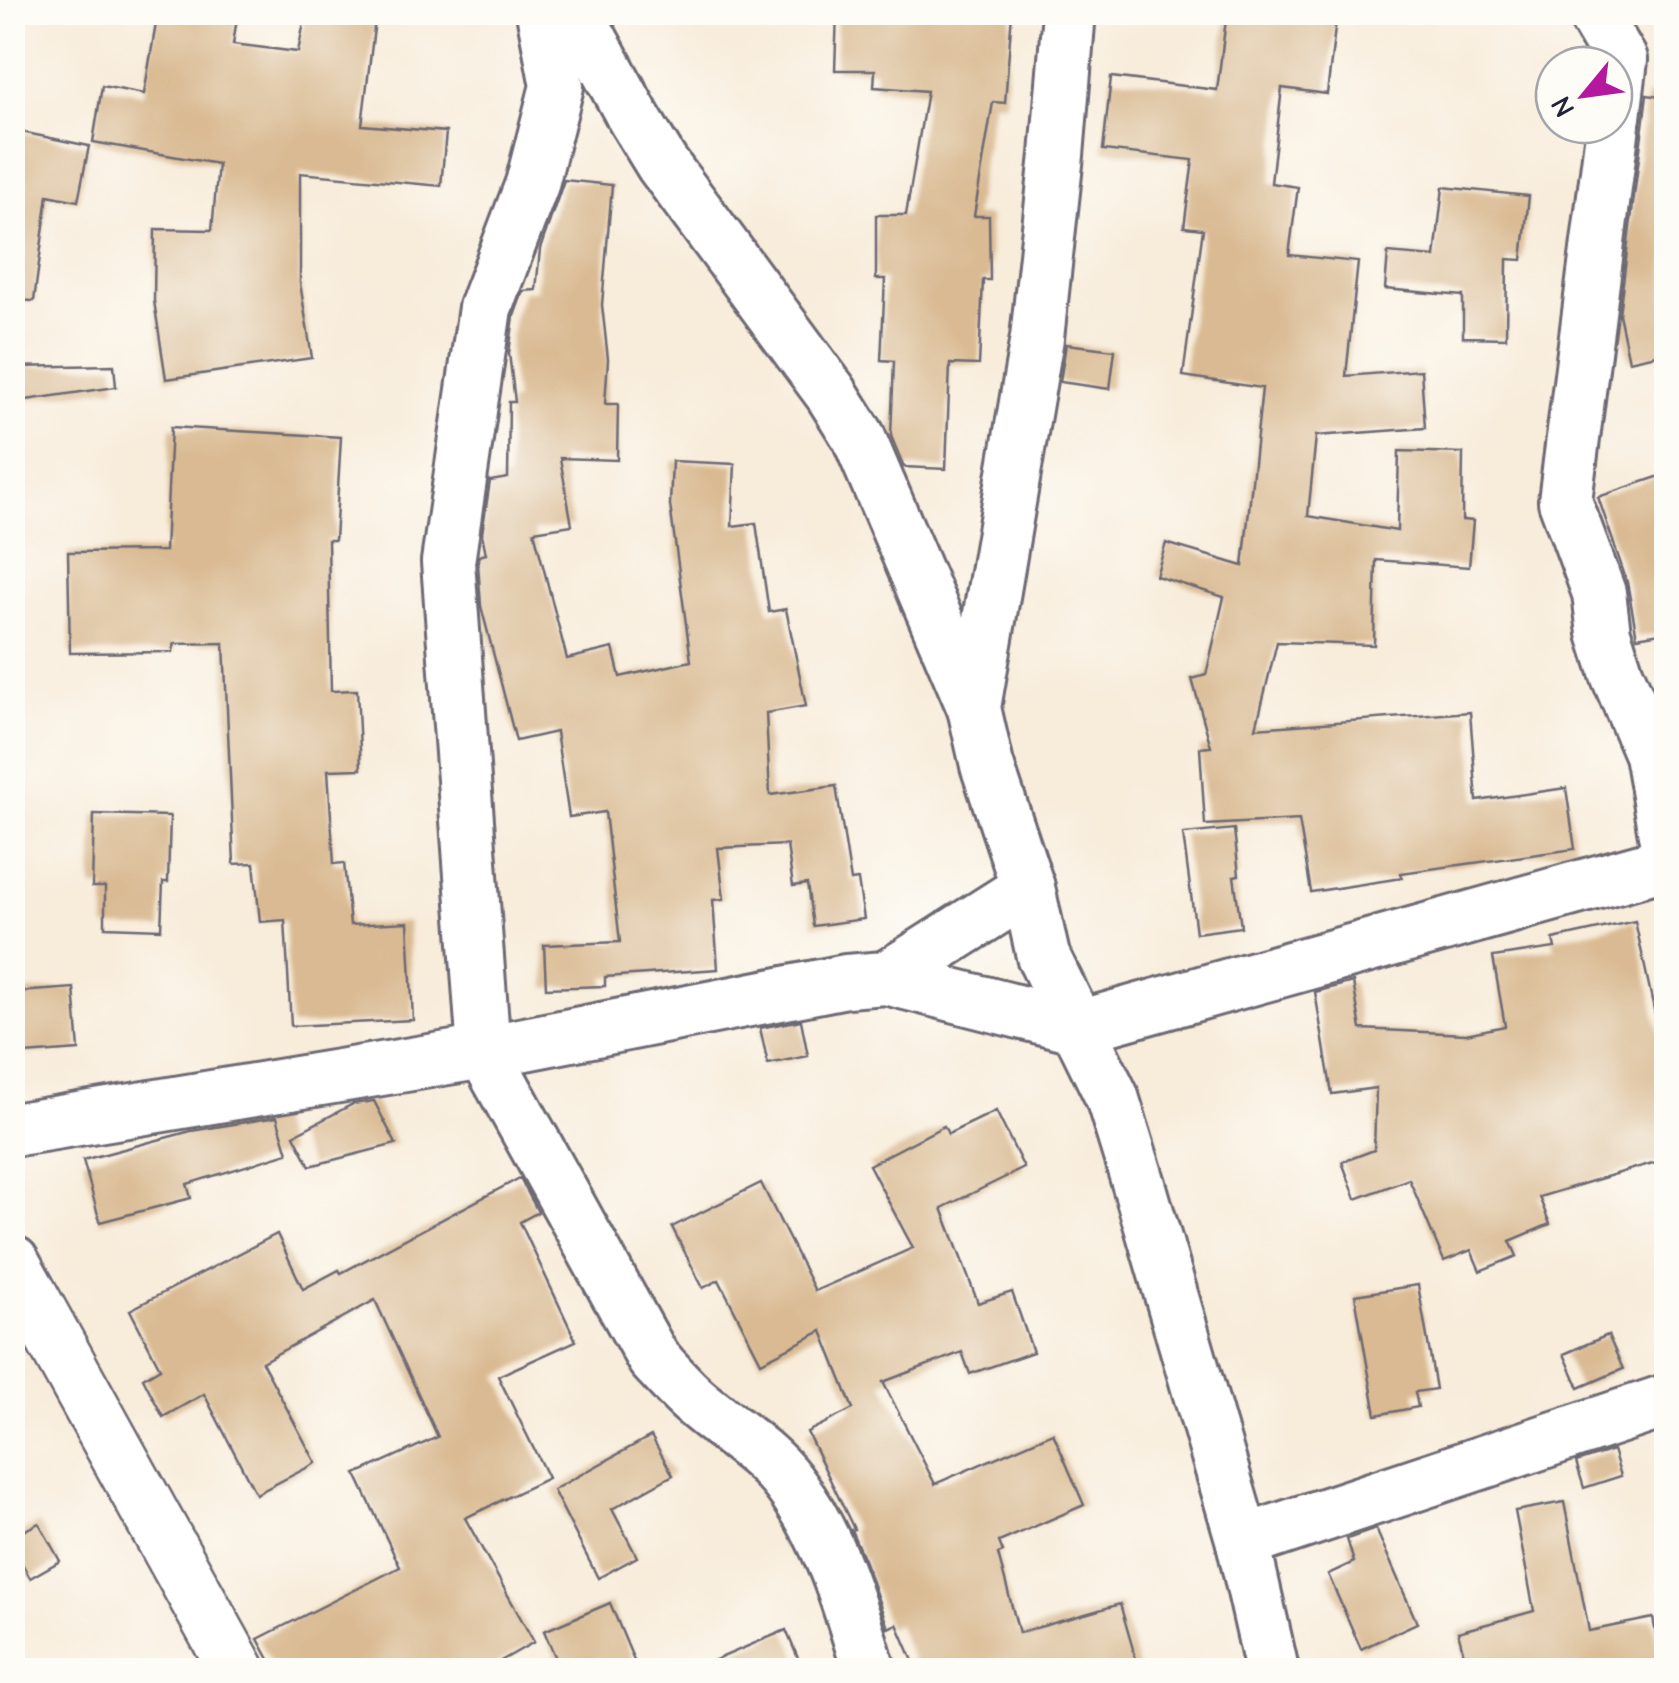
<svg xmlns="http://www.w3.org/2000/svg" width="1679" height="1683" viewBox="0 0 1679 1683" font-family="'Comic Neue',sans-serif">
<rect width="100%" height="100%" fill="#fdfcf7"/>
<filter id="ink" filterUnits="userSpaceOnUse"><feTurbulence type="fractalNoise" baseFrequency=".01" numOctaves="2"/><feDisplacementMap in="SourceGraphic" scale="20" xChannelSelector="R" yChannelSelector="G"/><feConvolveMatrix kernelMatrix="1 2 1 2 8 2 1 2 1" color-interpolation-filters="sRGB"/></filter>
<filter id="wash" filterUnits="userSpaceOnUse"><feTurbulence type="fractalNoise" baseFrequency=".0048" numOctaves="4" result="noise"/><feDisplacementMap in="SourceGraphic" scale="40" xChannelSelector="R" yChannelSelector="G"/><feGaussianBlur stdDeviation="2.25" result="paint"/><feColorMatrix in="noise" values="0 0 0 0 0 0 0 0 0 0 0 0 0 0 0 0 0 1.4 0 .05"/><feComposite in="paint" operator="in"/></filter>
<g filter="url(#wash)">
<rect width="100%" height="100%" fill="#f8ecda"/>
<g id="blocks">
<g fill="#d9ba92">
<path d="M 158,12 L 238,12 L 233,44 L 298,52 L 306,12 L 376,12 L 362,125 L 446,132 L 441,186 L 300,173 L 300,283 L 312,358 L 166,379 L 154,301 L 155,229 L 212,230 L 218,164 L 93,142 L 102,86 L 144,94 Z"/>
<path d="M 837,12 L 1012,12 L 1005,103 L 993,102 L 974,216 L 989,216 L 990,280 L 983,280 L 979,365 L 950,364 L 946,469 L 904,467 L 891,436 L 894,361 L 881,360 L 885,279 L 876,279 L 876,215 L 906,215 L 927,91 L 874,87 L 875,70 L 835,70 Z"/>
<path d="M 1227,12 L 1337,12 L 1327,94 L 1282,88 L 1271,183 L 1298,187 L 1289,255 L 1358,262 L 1346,376 L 1421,370 L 1425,428 L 1316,436 L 1308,516 L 1397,531 L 1399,451 L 1463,453 L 1462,520 L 1473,521 L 1469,567 L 1376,560 L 1374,645 L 1277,642 L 1256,728 L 1470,712 L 1477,801 L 1566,788 L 1575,849 L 1401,873 L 1402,878 L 1311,892 L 1299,820 L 1205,825 L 1200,748 L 1211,747 L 1192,679 L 1206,675 L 1224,597 L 1156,576 L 1166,543 L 1243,566 L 1262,388 L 1183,376 L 1203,229 L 1184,227 L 1193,160 L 1103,150 L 1111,77 L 1217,90 Z"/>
<path d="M 1647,95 L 1666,98 L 1666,353 L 1629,361 L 1619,314 Z"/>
<path d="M 12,130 L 89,146 L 78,201 L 48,195 L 34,301 L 12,300 Z"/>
<path d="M 564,180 L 612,185 L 602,305 L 608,359 L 605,404 L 618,404 L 617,460 L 560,458 L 572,525 L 534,531 L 567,659 L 613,648 L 620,677 L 691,661 L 670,505 L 672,461 L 735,464 L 732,526 L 756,523 L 769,612 L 786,609 L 806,706 L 766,713 L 770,795 L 836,786 L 851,881 L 858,880 L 864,919 L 813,926 L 807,884 L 793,886 L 787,845 L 718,848 L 724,899 L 713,900 L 718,969 L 605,977 L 605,986 L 546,988 L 544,945 L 620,942 L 605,812 L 569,817 L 556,732 L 516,741 L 481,606 L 478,563 L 479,556 L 486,554 L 482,534 L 490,481 L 508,478 L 509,402 L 515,402 L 509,353 L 514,316 L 523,291 L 536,290 L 540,249 Z"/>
<path d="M 1443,187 L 1529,196 L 1522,260 L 1507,259 L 1506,338 L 1463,337 L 1463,296 L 1385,289 L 1388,253 L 1435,257 Z"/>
<path d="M 1066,344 L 1115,350 L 1110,389 L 1060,382 Z"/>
<path d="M 114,365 L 116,387 L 12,402 L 12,367 Z"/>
<path d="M 171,427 L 341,437 L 335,540 L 328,540 L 331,691 L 357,690 L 361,769 L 328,770 L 334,864 L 344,863 L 350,925 L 408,922 L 413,1020 L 291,1026 L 285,920 L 260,922 L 254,863 L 234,864 L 224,643 L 174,644 L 173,652 L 70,653 L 68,552 L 165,551 Z"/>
<path d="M 1666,474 L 1666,632 L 1637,637 L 1627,582 L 1598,497 Z"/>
<path d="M 94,814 L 170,816 L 168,882 L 163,882 L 161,929 L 105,927 L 105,887 L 92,887 Z"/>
<path d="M 1234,829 L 1239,875 L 1234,876 L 1241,927 L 1196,933 L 1183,834 Z"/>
<path d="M 1635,921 L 1666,1065 L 1666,1159 L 1539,1197 L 1550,1224 L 1510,1241 L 1517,1256 L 1480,1271 L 1471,1250 L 1444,1261 L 1409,1179 L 1356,1199 L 1342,1162 L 1374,1150 L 1376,1088 L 1332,1094 L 1315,992 L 1353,982 L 1361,1029 L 1466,1034 L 1505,1026 L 1493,957 L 1555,948 L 1553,939 Z"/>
<path d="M 74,988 L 79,1050 L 24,1054 L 18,992 Z"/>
<path d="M 801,1020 L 808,1056 L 768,1064 L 760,1028 Z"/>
<path d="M 374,1101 L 396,1144 L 310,1166 L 294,1135 L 353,1104 Z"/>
<path d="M 996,1111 L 1024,1168 L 942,1208 L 978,1303 L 1012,1292 L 1033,1352 L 970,1374 L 962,1352 L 883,1382 L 935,1484 L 1053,1433 L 1084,1505 L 999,1542 L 1003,1552 L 998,1554 L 1019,1633 L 1120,1604 L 1139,1670 L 917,1670 L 897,1624 L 888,1628 L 865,1562 L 851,1530 L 854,1529 L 807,1432 L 853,1409 L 822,1331 L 761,1362 L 719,1280 L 703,1288 L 672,1227 L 761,1183 L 815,1291 L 913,1248 L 869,1165 L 944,1126 L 948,1134 Z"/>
<path d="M 277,1117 L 288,1153 L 187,1184 L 191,1198 L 100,1222 L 83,1160 L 191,1131 Z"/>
<path d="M 520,1178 L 538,1212 L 520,1222 L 576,1341 L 498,1376 L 548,1478 L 465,1518 L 534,1642 L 485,1670 L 275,1670 L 258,1639 L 400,1567 L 356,1474 L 438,1437 L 375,1300 L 262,1362 L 316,1463 L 256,1494 L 204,1394 L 163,1417 L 143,1378 L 160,1368 L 130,1310 L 277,1234 L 303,1289 L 339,1270 L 341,1273 Z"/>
<path d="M 1418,1285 L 1436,1389 L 1415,1392 L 1418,1407 L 1376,1415 L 1355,1295 Z"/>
<path d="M 1608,1335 L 1623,1369 L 1579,1388 L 1564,1354 Z"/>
<path d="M 651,1436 L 673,1475 L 612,1509 L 637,1557 L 598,1578 L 553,1490 Z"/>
<path d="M 1613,1450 L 1621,1476 L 1584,1488 L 1576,1462 Z"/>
<path d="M 1564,1502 L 1589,1631 L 1653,1618 L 1663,1670 L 1468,1670 L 1458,1632 L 1534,1611 L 1515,1511 Z"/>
<path d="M 39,1523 L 60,1561 L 30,1578 L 12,1545 L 12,1537 Z"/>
<path d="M 1376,1529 L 1417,1623 L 1361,1649 L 1328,1574 L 1354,1562 L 1347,1539 Z"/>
<path d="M 610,1603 L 638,1670 L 561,1670 L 544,1631 Z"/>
<path d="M 786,1630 L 803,1670 L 692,1670 Z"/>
</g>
</g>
</g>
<g filter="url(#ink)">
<use href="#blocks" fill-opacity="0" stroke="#6d6973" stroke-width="2.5"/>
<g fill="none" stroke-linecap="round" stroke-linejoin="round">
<defs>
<g id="minor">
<path d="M 543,12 L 557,86 L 532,184 L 485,308 L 448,562 L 484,1052 L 653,1358 C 665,1371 677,1385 690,1397 C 720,1425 763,1449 788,1482 C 830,1536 850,1606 869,1670"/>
<path d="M 576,12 L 635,120 L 662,164 L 831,393 L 858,436 L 974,708"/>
<path d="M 1069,12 L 1057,155 L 1037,338 L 974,708 L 987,765 L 1028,888 L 1043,956 L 1112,1097 L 1140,1188 L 1243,1542 L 1272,1670"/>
<path d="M 1593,12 L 1621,60 L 1614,117"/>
<path d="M 1613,125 L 1565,501 L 1599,593 L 1604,633 L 1617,674 L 1651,754 L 1666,840"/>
<path d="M 886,978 L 1028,888"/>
<path d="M 12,1130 L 484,1052 L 846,981 L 886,978 L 1079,1027 L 1666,863"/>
<path d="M 1243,1542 L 1666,1401"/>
</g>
<path id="tertiary" d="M 12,1263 L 237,1670"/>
</defs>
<use href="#minor" stroke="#6d6973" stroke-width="58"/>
<use href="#tertiary" stroke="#6d6973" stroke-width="60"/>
<use href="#minor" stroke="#fff" stroke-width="52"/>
<use href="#tertiary" stroke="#fff" stroke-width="55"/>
</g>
</g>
<rect width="1679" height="1683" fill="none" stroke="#fdfcf7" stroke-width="50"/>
<g transform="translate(1584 95) rotate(241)"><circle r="48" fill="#fdfcf7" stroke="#a5a5ac" stroke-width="2.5"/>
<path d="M0-8L18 38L0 25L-18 38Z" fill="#b5179e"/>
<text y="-15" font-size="28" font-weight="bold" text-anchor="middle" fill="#22223b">N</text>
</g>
</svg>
